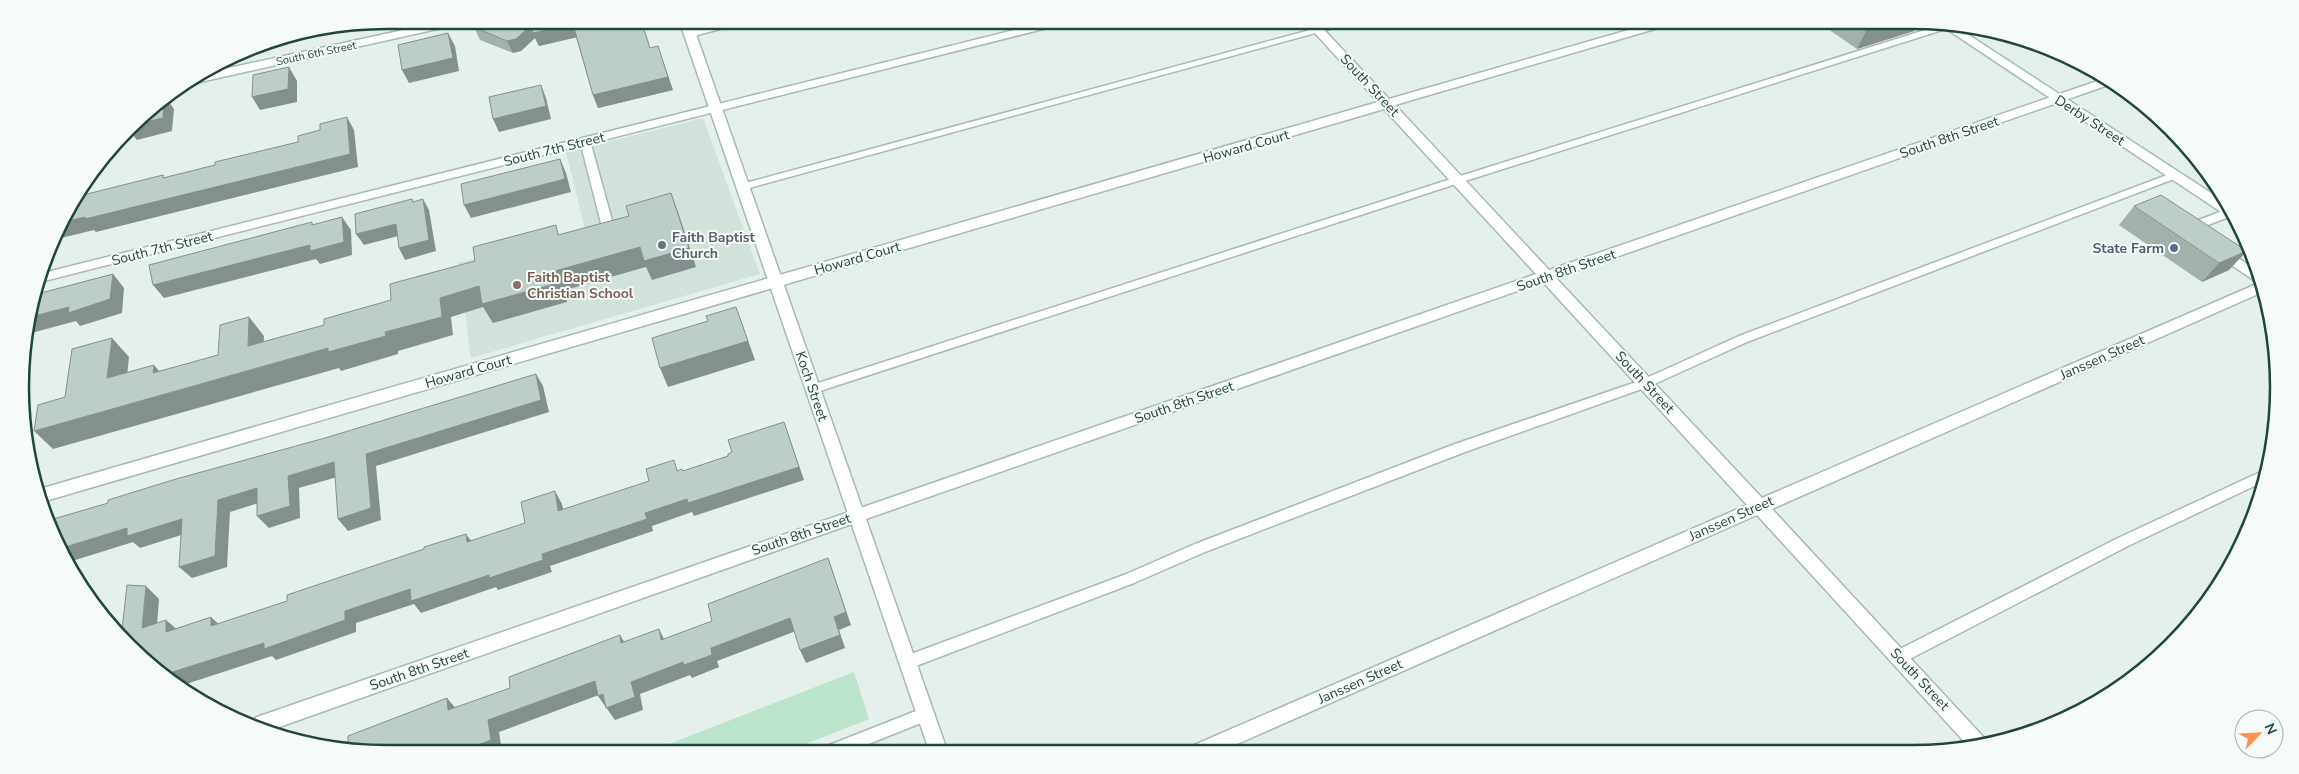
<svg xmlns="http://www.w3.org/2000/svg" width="2299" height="774" viewBox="0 0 2299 774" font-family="'Nunito Sans',sans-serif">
<rect width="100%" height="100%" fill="#e5f0ec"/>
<path fill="#d3e1db" d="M 703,118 L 760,274 L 471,358 L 458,263 L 585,229 L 566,152 Z"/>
<path fill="#bce3cb" d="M 854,672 L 869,719 L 783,753 L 646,753 Z"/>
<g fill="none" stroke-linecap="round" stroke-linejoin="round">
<defs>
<g id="service">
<path d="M 737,20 L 754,20 L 690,37 L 685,34 L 687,32 Z"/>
<path d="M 1347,20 L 1363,20 L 742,190 L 737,187 L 738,185 Z"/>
<path d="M 1944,24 L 1955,26 L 1462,182 L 817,392 L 809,392 L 807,389 L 809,386 L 1454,178 Z"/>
<path d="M 585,138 L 590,141 L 615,231 L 609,235 L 603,231 L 580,141 Z"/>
<path d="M 2175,172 L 2179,173 L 2179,177 L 1747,342 L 1650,386 L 1465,452 L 1205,552 L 1134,583 L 908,669 L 903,667 L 901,662 L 903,657 L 1124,575 L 1195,544 L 1455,444 L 1642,380 L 1739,336 Z"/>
<path d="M 2230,208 L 2232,209 L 2234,215 L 2200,228 L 2194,224 L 2196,221 Z"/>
<path d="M 2226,246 L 2230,247 L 2235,256 L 2261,273 L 2263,284 L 2258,283 L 2227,262 L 2220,250 Z"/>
<path d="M 2269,468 L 2267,480 L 2128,546 L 1904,662 L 1899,664 L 1894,662 L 1892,657 L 1894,652 L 2118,538 Z"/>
<path d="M 926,707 L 931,709 L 934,714 L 931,719 L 846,753 L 820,753 L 822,748 Z"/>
</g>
<g id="minor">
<path d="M 449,20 L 470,20 L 464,23 L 196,83 L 192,82 L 206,73 Z"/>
<path d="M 1054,20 L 1073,20 L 1071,22 L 40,282 L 43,273 Z"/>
<path d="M 1303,20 L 1315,20 L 1389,99 L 1663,20 L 1681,20 L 1679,22 L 1395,105 L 1549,270 L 2106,78 L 2114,83 L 1556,278 L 1762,498 L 2259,283 L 2262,282 L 2265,291 L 1772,509 L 1988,742 L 1970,748 L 1757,515 L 1219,752 L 1190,752 L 1192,746 L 1747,505 L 1543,282 L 863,520 L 268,731 L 249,722 L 257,717 L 1536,274 L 1384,109 L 42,502 L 36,490 L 1378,102 Z"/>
</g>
<path id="tertiary" d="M 679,20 L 691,20 L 948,753 L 930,753 Z"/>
<path id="secondary" d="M 1939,24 L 1955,26 L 2231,206 L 2237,219 L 2230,218 Z"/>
</defs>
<use href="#service" stroke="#a6b9b5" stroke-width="3"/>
<use href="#minor" stroke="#a6b9b5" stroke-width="3"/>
<use href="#tertiary" stroke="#a6b9b5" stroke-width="3"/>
<use href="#secondary" stroke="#a2bdb7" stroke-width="3"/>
<use href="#service" fill="#fff" fill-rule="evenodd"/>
<use href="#minor" fill="#fff" fill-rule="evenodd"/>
<use href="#tertiary" fill="#fff" fill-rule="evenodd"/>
<use href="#secondary" fill="#fff" fill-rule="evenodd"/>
</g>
<g fill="#a3b1ad">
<path d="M 504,20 L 650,48 L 673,90 L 598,108 L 593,95 L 576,37 L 539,46 L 535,38 L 521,51 L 513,53 L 480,40 L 474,27 Z"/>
<path d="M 1815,20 L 1912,20 L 1920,21 L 1914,31 L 1857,49 Z"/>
<path d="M 2135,96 L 2161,119 L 2131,101 Z"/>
<path d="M 2134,206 L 2229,270 L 2202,282 L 2119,225 Z"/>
</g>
<g fill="#84908d">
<path d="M 1900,20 L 1920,21 L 1914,31 L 1857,49 L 1866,31 Z"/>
<path d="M 573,24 L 578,37 L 539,46 L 535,38 L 521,51 L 513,53 L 507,41 L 531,25 Z"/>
<path d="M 448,33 L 455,46 L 459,71 L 409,83 L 402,70 Z"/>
<path d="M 658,46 L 673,90 L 598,108 L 593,95 Z"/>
<path d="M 289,67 L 297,81 L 297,102 L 260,110 L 252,97 Z"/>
<path d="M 541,85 L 546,98 L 551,119 L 499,132 L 493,119 Z"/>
<path d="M 166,98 L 174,109 L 172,131 L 137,140 L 128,129 L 132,125 Z"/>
<path d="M 347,117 L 354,130 L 358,167 L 96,232 L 94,230 L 53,240 L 59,223 L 350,154 Z"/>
<path d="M 560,159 L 566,173 L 571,192 L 471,218 L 464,205 Z"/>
<path d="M 671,193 L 678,212 L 696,267 L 652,280 L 646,267 L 565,290 L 567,302 L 493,323 L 483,307 L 451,317 L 453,335 L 398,351 L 398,354 L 341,371 L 339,368 L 53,449 L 34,431 L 385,332 L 440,298 L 479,286 L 555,271 Z"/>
<path d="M 423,199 L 429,210 L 436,251 L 405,260 L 399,248 Z"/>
<path d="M 342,217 L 351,230 L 352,255 L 320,264 L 316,259 L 164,298 L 153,285 Z"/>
<path d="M 396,224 L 402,235 L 364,245 L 356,234 Z"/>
<path d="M 2247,251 L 2229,270 L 2202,282 L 2219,263 Z"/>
<path d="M 113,274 L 124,288 L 122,313 L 80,326 L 76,321 L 24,335 L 30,317 Z"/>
<path d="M 736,307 L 755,360 L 668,387 L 660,368 Z"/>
<path d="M 249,317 L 264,336 L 263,365 L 248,346 Z"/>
<path d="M 112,338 L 129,357 L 125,396 L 107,378 Z"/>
<path d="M 154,365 L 170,384 L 153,373 Z"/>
<path d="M 536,374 L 543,386 L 549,412 L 376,466 L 381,520 L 348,531 L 338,519 L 366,454 Z"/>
<path d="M 784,422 L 804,480 L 694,516 L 692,512 L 652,526 L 653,531 L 550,566 L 552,572 L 498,590 L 496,587 L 421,613 L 414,604 L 356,623 L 356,632 L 276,660 L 272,656 L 177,687 L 163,675 L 345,611 L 410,589 L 542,554 L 645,513 Z"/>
<path d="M 334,462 L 344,475 L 299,488 L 300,518 L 269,528 L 257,516 L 288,476 Z"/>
<path d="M 257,488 L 268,500 L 230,512 L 227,567 L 192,578 L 179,567 L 218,500 Z"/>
<path d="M 555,491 L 562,504 L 566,523 L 558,511 Z"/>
<path d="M 182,519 L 194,531 L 140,548 L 133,542 L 69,562 L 62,548 L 127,528 Z"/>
<path d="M 466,534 L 475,546 L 467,542 Z"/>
<path d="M 828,558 L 851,625 L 839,630 L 845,648 L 806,663 L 800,650 L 834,617 Z"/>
<path d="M 146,586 L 159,599 L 156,639 L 142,628 Z"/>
<path d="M 211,617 L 224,629 L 211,626 Z"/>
<path d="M 790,618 L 796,631 L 717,661 L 719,667 L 692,678 L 690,675 L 640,694 L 643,710 L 615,720 L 598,696 L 631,682 L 683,662 L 711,648 Z"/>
<path d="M 166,620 L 180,632 L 166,632 Z"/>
<path d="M 659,629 L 666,643 L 661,640 Z"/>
<path d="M 620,635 L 628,648 L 621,643 Z"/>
<path d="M 595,681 L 604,693 L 499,732 L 502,752 L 496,754 L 452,754 L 488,720 Z"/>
<path d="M 447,698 L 458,711 L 448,710 Z"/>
</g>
<g fill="#bdcec9" stroke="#84908d">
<path d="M 504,20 L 641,20 L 650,48 L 658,46 L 668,77 L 593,95 L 573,24 L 533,33 L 531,25 L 516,39 L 507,41 L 474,27 Z"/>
<path d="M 1851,20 L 1900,20 L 1866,31 Z"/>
<path d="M 448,33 L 453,58 L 402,70 L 398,45 Z"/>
<path d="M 289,67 L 288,89 L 252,97 L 253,75 Z"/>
<path d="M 541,85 L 546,106 L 493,119 L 489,97 Z"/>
<path d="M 164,99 L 163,118 L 132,125 L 145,111 Z"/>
<path d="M 347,117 L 350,154 L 85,219 L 85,217 L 59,223 L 75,197 L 163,175 L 163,178 L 215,165 L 215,162 L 298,142 L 298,136 L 320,130 L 320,124 Z"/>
<path d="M 560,159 L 565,179 L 464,205 L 461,184 Z"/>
<path d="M 671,193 L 689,248 L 644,261 L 640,247 L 555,271 L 558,283 L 482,304 L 479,286 L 440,298 L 442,317 L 385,332 L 386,336 L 328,352 L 328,348 L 34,431 L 38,405 L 65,397 L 72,349 L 112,338 L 107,378 L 154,365 L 153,373 L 218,355 L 220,325 L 249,317 L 248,346 L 324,325 L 324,319 L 391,300 L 390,284 L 475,261 L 473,247 L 556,225 L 558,235 L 629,216 L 626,206 Z"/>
<path d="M 2161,195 L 2247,251 L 2219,263 L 2134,206 Z"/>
<path d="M 412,199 L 413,202 L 423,199 L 429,240 L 399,248 L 396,224 L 356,234 L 355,214 Z"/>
<path d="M 342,217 L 344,242 L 310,251 L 310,245 L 153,285 L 149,265 L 312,222 L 312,225 Z"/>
<path d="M 113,274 L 110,299 L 68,313 L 69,307 L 30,317 L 37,294 Z"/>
<path d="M 736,307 L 748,341 L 660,368 L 652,338 L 708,321 L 706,316 Z"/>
<path d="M 536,374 L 541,400 L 366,454 L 371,508 L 338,519 L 334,462 L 288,476 L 290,506 L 257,516 L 257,488 L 218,500 L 215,556 L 179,567 L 182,519 L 127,536 L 127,528 L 62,548 L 50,520 L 108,503 L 108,500 L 176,479 L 325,438 Z"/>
<path d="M 784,422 L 799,467 L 688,503 L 687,499 L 645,513 L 647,519 L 542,554 L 543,560 L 489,578 L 489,575 L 411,601 L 410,589 L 345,611 L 345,620 L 264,649 L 264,643 L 163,675 L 127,646 L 121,639 L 127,585 L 146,586 L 142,628 L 166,620 L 166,632 L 211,617 L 211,626 L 287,601 L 287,595 L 424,549 L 424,547 L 466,534 L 467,542 L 525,523 L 521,502 L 555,491 L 558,511 L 649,481 L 646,469 L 674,460 L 677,471 L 682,469 L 683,471 L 728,456 L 728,454 L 732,452 L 728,440 Z"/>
<path d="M 828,558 L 846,612 L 834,617 L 840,635 L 800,650 L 790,618 L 711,648 L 712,655 L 684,665 L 683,662 L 631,682 L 635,697 L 606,708 L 603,694 L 598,696 L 595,681 L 488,720 L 491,740 L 452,754 L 387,754 L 335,747 L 348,743 L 348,736 L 447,698 L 448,710 L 510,688 L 509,677 L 620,635 L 621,643 L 659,629 L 661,640 L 712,621 L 708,604 Z"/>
</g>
<circle fill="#6b7280" stroke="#f6fbf9" stroke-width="2" cx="662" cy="245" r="5"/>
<circle fill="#5c6f8a" stroke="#f6fbf9" stroke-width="2" cx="2174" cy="248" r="5"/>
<circle fill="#8d6e63" stroke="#f6fbf9" stroke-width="2" cx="517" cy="285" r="5"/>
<g text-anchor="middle" stroke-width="4" stroke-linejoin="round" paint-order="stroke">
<g font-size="11" fill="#21453f" stroke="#f6fbf9">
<text transform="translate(316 53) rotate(-12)" y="4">South 6th Street</text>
</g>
<g font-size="14" fill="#21453f" stroke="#f6fbf9">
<text transform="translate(1370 85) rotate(47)" y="5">South Street</text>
<text transform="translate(2090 120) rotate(33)" y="5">Derby Street</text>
<text transform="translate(1949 137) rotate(-19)" y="5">South 8th Street</text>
<text transform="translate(1246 146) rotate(-16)" y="5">Howard Court</text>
<text transform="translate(554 149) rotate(-14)" y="5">South 7th Street</text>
<text transform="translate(162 248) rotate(-14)" y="5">South 7th Street</text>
<text transform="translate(857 258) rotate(-16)" y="5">Howard Court</text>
<text transform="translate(1566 270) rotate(-19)" y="5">South 8th Street</text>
<text transform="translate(2102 357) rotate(-24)" y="5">Janssen Street</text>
<text transform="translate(468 371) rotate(-16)" y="5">Howard Court</text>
<text transform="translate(1645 382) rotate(47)" y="5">South Street</text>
<text transform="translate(812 386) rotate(71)" y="5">Koch Street</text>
<text transform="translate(1184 402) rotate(-19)" y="5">South 8th Street</text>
<text transform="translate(1731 518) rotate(-24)" y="5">Janssen Street</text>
<text transform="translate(801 534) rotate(-19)" y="5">South 8th Street</text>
<text transform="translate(419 669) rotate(-19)" y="5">South 8th Street</text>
<text transform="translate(1920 679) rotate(47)" y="5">South Street</text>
<text transform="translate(1360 681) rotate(-24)" y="5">Janssen Street</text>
</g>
<g font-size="14" font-weight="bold" fill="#5b616d" stroke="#f6fbf9" text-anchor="start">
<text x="672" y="242">Faith Baptist<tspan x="672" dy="16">Church</tspan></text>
</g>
<g font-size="14" font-weight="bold" fill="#4e5e75" stroke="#f6fbf9" text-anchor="end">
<text x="2164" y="253">State Farm</text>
</g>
<g font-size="14" font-weight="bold" fill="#785e54" stroke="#f6fbf9" text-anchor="start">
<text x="527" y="282">Faith Baptist<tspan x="527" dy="16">Christian School</tspan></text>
</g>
</g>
<path d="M0 0H2299V774H0ZM387 29H1912A358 358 0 0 1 2270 387V387A358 358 0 0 1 1912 745H387A358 358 0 0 1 29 387V387A358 358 0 0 1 387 29Z" fill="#f6fbf9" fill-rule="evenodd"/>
<path fill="none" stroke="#21453f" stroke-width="2.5" d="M387 29H1912A358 358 0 0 1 2270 387V387A358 358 0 0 1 1912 745H387A358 358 0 0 1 29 387V387A358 358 0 0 1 387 29Z"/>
<g transform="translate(2259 734) rotate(66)"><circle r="24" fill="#f6fbf9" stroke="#a1b2af"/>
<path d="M0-4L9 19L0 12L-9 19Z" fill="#ff9154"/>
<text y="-8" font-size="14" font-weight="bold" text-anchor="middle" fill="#21453f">N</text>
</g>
</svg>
